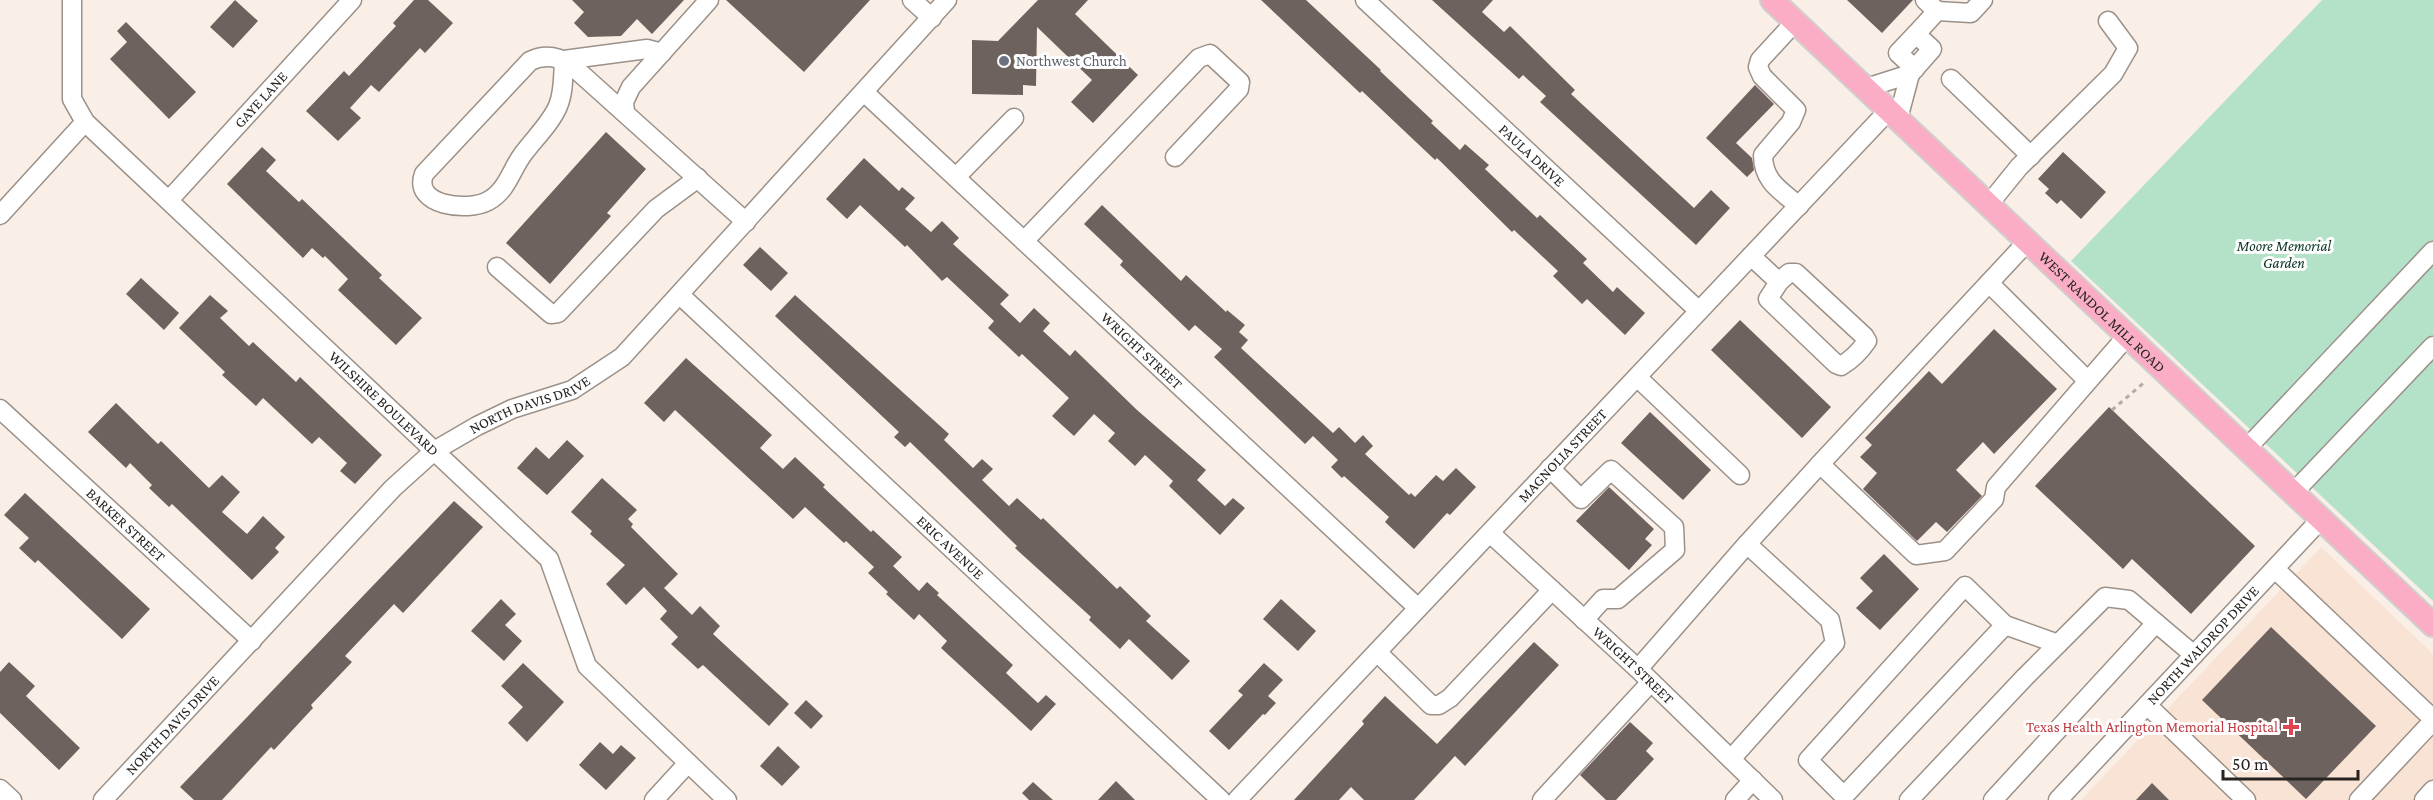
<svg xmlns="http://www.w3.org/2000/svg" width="2433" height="800" viewBox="0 0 2433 800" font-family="'Crimson Pro',serif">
<rect width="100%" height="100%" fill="#faefe6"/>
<path fill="#f8e3d5" d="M 2321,547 L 2433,654 L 2433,800 L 2081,800 Z"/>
<path fill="#b3e2c9" d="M 2322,0 L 2433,0 L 2433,601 L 2071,261 Z"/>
<g fill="#6e625e">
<path d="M 235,0 L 258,21 L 233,48 L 210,27 Z"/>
<path d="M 414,0 L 428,0 L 453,23 L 425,53 L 420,48 L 379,92 L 371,85 L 350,108 L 361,118 L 338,141 L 306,111 L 344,71 L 349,76 L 396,26 L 393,23 Z"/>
<path d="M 572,0 L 684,0 L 652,34 L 637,19 L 621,36 L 588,37 L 574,23 L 584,12 Z"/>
<path d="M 726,0 L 870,0 L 804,72 Z"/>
<path d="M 1038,0 L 1088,0 L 1075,14 L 1138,75 L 1093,123 L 1071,102 L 1092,80 L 1037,27 L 1036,86 L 1023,85 L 1023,95 L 972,94 L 972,40 L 998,41 Z"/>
<path d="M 1261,0 L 1306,0 L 1381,70 L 1380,71 L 1433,121 L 1431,123 L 1460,150 L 1465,144 L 1489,165 L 1485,169 L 1537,218 L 1540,215 L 1587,259 L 1583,263 L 1613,292 L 1617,287 L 1645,313 L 1625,335 L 1587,299 L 1582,304 L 1553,276 L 1558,271 L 1514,230 L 1512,232 L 1437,158 L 1435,160 L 1362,91 L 1360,93 Z"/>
<path d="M 1432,0 L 1493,0 L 1482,12 L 1504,32 L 1510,26 L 1575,90 L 1571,94 L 1694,208 L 1711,190 L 1730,208 L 1696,245 L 1540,102 L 1546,96 L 1523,75 L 1519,79 Z"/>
<path d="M 1847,0 L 1913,0 L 1882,33 Z"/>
<path d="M 126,22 L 196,92 L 169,119 L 110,59 L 127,42 L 117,31 Z"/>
<path d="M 1755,85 L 1774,104 L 1736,143 L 1752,158 L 1754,170 L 1747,177 L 1706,138 Z"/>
<path d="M 606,132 L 646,169 L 607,213 L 611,216 L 550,284 L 506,243 Z"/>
<path d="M 262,147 L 276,160 L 266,171 L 299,202 L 302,199 L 382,275 L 379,278 L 422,318 L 396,345 L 338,290 L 348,279 L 325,256 L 323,258 L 312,248 L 303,258 L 227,184 Z"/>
<path d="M 2063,152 L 2106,192 L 2081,219 L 2061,200 L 2057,204 L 2045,193 L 2049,189 L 2038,179 Z"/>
<path d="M 864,158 L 899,191 L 902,187 L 915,198 L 905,209 L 931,232 L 942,221 L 959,238 L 953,244 L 1009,295 L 1000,304 L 1020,323 L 1034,308 L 1050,323 L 1043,331 L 1070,356 L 1075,350 L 1137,410 L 1206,470 L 1197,480 L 1225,506 L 1233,498 L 1245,508 L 1220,535 L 1169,486 L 1173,481 L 1145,455 L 1135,466 L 1108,441 L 1115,433 L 1094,414 L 1074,436 L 1052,416 L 1069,398 L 1022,354 L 1019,357 L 988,328 L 994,321 L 947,277 L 942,281 L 907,245 L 905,247 L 860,205 L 847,219 L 826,199 Z"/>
<path d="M 1102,205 L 1181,281 L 1186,275 L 1226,312 L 1227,310 L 1245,325 L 1239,332 L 1248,340 L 1241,348 L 1333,433 L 1339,427 L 1355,443 L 1363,435 L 1373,446 L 1365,454 L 1409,495 L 1411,493 L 1415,497 L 1436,475 L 1443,481 L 1456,468 L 1476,487 L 1450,515 L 1447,513 L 1414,549 L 1385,522 L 1389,517 L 1344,476 L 1342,478 L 1331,467 L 1338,460 L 1313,436 L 1305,444 L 1214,357 L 1222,349 L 1195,325 L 1189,331 L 1120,265 L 1123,261 L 1084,224 Z"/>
<path d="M 760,247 L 788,273 L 771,291 L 743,265 Z"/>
<path d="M 141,278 L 179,313 L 164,330 L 126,294 Z"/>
<path d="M 210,295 L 228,311 L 220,318 L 249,346 L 253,342 L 296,382 L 300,377 L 382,455 L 355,484 L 340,471 L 347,463 L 319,437 L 312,444 L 263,398 L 256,406 L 222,375 L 225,372 L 179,328 Z"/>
<path d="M 795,295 L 949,434 L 944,440 L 973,468 L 982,459 L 993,469 L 982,480 L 1009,506 L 1017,498 L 1041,520 L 1043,518 L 1117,589 L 1120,586 L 1151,616 L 1146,621 L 1190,661 L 1172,680 L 1129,639 L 1120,649 L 1089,620 L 1091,617 L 1015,548 L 1017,546 L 939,470 L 910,442 L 905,447 L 894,437 L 899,432 L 775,316 Z"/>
<path d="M 1740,320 L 1831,407 L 1802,438 L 1711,350 Z"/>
<path d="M 1994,329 L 2057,389 L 1994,454 L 1983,442 L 1956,470 L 1982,496 L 1947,532 L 1936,522 L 1917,541 L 1863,489 L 1877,473 L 1860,457 L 1872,445 L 1865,438 L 1929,371 L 1942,384 Z"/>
<path d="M 686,358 L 772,435 L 760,448 L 783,469 L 795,457 L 825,485 L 823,487 L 871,532 L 873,530 L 902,557 L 893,566 L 919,591 L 927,582 L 939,593 L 937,595 L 1013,665 L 1006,673 L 1038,703 L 1046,695 L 1056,704 L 1031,731 L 941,648 L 947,641 L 919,614 L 914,620 L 886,594 L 888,592 L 868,573 L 874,567 L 846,541 L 844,543 L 805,507 L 793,519 L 675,410 L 664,422 L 644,403 Z"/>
<path d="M 116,403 L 158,444 L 161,441 L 209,488 L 222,475 L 240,492 L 222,512 L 247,534 L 263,516 L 285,537 L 275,548 L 279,552 L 252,580 L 172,504 L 169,507 L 149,488 L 152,485 L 130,463 L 126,468 L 88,432 Z"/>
<path d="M 2109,407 L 2255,546 L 2191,614 L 2132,559 L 2123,569 L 2035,486 Z"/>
<path d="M 1650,412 L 1711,470 L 1683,500 L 1621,443 Z"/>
<path d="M 567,440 L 584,456 L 547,495 L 517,468 L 536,447 L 549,459 Z"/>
<path d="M 602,478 L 637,510 L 628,519 L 633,524 L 631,527 L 678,574 L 664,588 L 692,615 L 700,606 L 720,626 L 713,634 L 789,704 L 769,726 L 703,665 L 698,669 L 671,644 L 678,637 L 660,619 L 667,611 L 644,587 L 626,605 L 606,584 L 625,565 L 590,534 L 592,531 L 571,512 Z"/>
<path d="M 1609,487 L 1654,529 L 1645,539 L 1652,545 L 1629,570 L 1576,521 Z"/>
<path d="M 25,493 L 150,609 L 122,639 L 38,560 L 35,563 L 19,548 L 29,538 L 4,515 Z"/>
<path d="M 454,501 L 483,527 L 403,613 L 394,604 L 345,656 L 352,662 L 311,705 L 313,708 L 274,750 L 271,747 L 222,800 L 194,800 L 180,787 Z"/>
<path d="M 1884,554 L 1919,589 L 1880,630 L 1856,608 L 1873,591 L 1860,578 Z"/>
<path d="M 501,599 L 516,614 L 505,625 L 522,641 L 504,661 L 471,631 Z"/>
<path d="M 1281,599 L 1316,631 L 1298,651 L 1263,619 Z"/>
<path d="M 2271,627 L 2376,726 L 2306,799 L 2202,700 Z"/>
<path d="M 1534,642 L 1559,665 L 1465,766 L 1455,756 L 1414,800 L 1364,800 L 1351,787 L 1339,800 L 1294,800 L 1364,724 L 1362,721 L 1385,696 L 1437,744 Z"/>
<path d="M 9,662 L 35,686 L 26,696 L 80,748 L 59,770 L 0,713 L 0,672 Z"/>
<path d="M 523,663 L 564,702 L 527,742 L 508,723 L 523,707 L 501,686 Z"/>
<path d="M 1264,663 L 1283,680 L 1268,696 L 1276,703 L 1265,715 L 1263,714 L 1229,750 L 1209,731 L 1243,695 L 1238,691 Z"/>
<path d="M 806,700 L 823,716 L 811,729 L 794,713 Z"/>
<path d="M 1630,722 L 1653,743 L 1646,751 L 1654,759 L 1616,800 L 1606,800 L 1580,775 Z"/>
<path d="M 600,742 L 613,754 L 621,745 L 636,758 L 606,790 L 579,765 Z"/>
<path d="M 778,746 L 800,767 L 782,786 L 760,766 Z"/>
<path d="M 1116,781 L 1135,800 L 1098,800 Z"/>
<path d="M 1033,782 L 1053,800 L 1029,800 L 1022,793 Z"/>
<path d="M 2152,783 L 2169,800 L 2136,800 Z"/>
</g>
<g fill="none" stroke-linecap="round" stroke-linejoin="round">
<defs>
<g id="minor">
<path id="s1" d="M 72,0 L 72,99 L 85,122 L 549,559 L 587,666 L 727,800"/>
<path d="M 912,0 L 932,18"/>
<path id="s2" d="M 1365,0 L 1699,311"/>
<path d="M 1937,11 L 1971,13 L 1983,0"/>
<path d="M 1795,22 L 1760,60 L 1758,67 L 1762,76 L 1796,110 L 1791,122 L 1763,155 C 1763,181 1780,190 1799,206"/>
<path d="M 1916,34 L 1937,11 L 1925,0"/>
<path d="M 662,53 L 647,49 L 564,60 C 563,75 564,92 558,106 C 551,123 534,139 523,154 C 511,170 507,191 488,201 C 468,212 412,206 424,174 L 530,61 C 544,54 557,56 570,64 L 746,222"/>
<path d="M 1910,74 L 1932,49 L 1916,34 L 1898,53 L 1915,69"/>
<path d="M 1951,79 L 2031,156"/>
<path d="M 1866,88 L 1910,74 L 1898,119"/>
<path id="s3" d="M 865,93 L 1418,608"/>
<path d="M 625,112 L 624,102 L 631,87 L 709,0"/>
<path d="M 956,177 L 1014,118"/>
<path id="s4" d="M 169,200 L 352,0"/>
<path d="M 1989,204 L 2019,167 L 2113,74 L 2128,48 L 2108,21"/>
<path d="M 0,215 L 85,122"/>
<path d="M 1024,241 L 1199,58 L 1210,54 L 1240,82 L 1239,89 L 1175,157"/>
<path d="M 2028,241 L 1820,464 L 1916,555 L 1945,551 L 1994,499 L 1996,487 L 2128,335"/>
<path d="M 1751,256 L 1779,282 L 1789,273 L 1796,273 L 1864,336 L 1867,341 C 1861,350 1851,360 1841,366 L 1836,364 L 1768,299 L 1779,282"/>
<path d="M 497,267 L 551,314 L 558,313 L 656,209 L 698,178"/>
<path d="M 1989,283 L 2087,380"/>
<path id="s5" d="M 680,295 L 1221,800"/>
<path d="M 1637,377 L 1740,475"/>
<path id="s6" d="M 0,409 L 252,641"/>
<path d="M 2247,448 L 2433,251"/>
<path d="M 1550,468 L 1581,499 L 1611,470 L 1674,527 L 1675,550 L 1618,599 L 1603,599 L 1584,620"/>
<path d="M 2294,492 L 2433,346"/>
<path id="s7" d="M 1490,533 L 1638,669 L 1773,800"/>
<path d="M 1747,544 L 1820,464"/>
<path d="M 2275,569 L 2433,719"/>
<path d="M 2005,625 L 1844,796 L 1808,760 L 1965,586 L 2005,625 L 2058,644"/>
<path d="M 1377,652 L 1431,705 L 1439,705 L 1450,698 L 1552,590"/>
<path d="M 1638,669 L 1747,544 L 1830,620 L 1835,643 L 1731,759"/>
<path d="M 2147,705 L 2246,800"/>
<path d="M 0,789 L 12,800"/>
<path id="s8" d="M 103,800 L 393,488 L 434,451 L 477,426 L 512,409 L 572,390 L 622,357 L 947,0"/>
<path d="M 654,800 L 688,763"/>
<path id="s9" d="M 1237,800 L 1889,110"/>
<path d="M 1542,800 L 1651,682"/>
<path d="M 1735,800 L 1753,780"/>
<path d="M 1909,800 L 2025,677 L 2105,597 L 2129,600 L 2194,655"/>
<path d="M 1993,800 L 2156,623"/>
<path id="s10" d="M 2058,800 L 2322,518"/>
<path d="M 2359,800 L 2433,721"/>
<path d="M 2424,800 L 2433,790"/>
</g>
<g id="major">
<path id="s11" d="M 1772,0 L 2433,625"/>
</g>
</defs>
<use href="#minor" stroke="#9b9189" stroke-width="21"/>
<use href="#major" stroke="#cfcfce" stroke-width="26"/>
<path stroke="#b4aba4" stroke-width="3" stroke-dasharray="4.5 4.5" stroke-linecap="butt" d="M 2112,410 L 2146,381"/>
<use href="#minor" stroke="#fff" stroke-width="18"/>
<use href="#major" stroke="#fcadc6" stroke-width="22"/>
</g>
<circle fill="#6b7280" stroke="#fefefe" stroke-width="2" cx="1004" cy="61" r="6"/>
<path fill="#e0444e" stroke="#fefefe" stroke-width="2" d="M2288 718h6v6h6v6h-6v6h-6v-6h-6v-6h6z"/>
<g text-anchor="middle" stroke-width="6" stroke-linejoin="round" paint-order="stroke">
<g font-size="15" fill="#5b616d" stroke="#fefefe" text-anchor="start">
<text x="1016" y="66">Northwest Church</text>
</g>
<g font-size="15" fill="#272320" stroke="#fefefe">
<text dy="5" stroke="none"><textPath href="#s4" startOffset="136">GAYE LANE</textPath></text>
<text dy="5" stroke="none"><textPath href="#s2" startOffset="228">PAULA DRIVE</textPath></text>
<text dy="5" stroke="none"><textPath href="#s11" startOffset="454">WEST RANDOL MILL ROAD</textPath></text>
<text dy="5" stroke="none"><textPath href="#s3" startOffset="378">WRIGHT STREET</textPath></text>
<text dy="5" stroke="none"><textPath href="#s1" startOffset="536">WILSHIRE BOULEVARD</textPath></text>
<text dy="5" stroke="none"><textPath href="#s8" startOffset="588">NORTH DAVIS DRIVE</textPath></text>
<text dy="5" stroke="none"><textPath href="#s9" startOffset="474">MAGNOLIA STREET</textPath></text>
<text dy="5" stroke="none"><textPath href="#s6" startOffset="171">BARKER STREET</textPath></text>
<text dy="5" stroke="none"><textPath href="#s5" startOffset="370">ERIC AVENUE</textPath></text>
<text dy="5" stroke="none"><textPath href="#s10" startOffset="212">NORTH WALDROP DRIVE</textPath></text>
<text dy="5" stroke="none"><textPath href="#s7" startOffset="195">WRIGHT STREET</textPath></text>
<text dy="5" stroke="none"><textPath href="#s8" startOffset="102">NORTH DAVIS DRIVE</textPath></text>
</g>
<g font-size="15" font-style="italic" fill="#093423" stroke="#fefefe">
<text x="2284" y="251">Moore Memorial<tspan x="2284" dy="17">Garden</tspan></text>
</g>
<g font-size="15" fill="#be3a42" stroke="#fefefe" text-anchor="end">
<text x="2278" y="732">Texas Health Arlington Memorial Hospital</text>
</g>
</g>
<path d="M2223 770v9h135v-9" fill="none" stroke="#272320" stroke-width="3"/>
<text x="2232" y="770" font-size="18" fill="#272320" stroke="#fefefe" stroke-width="4.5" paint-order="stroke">50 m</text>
</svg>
